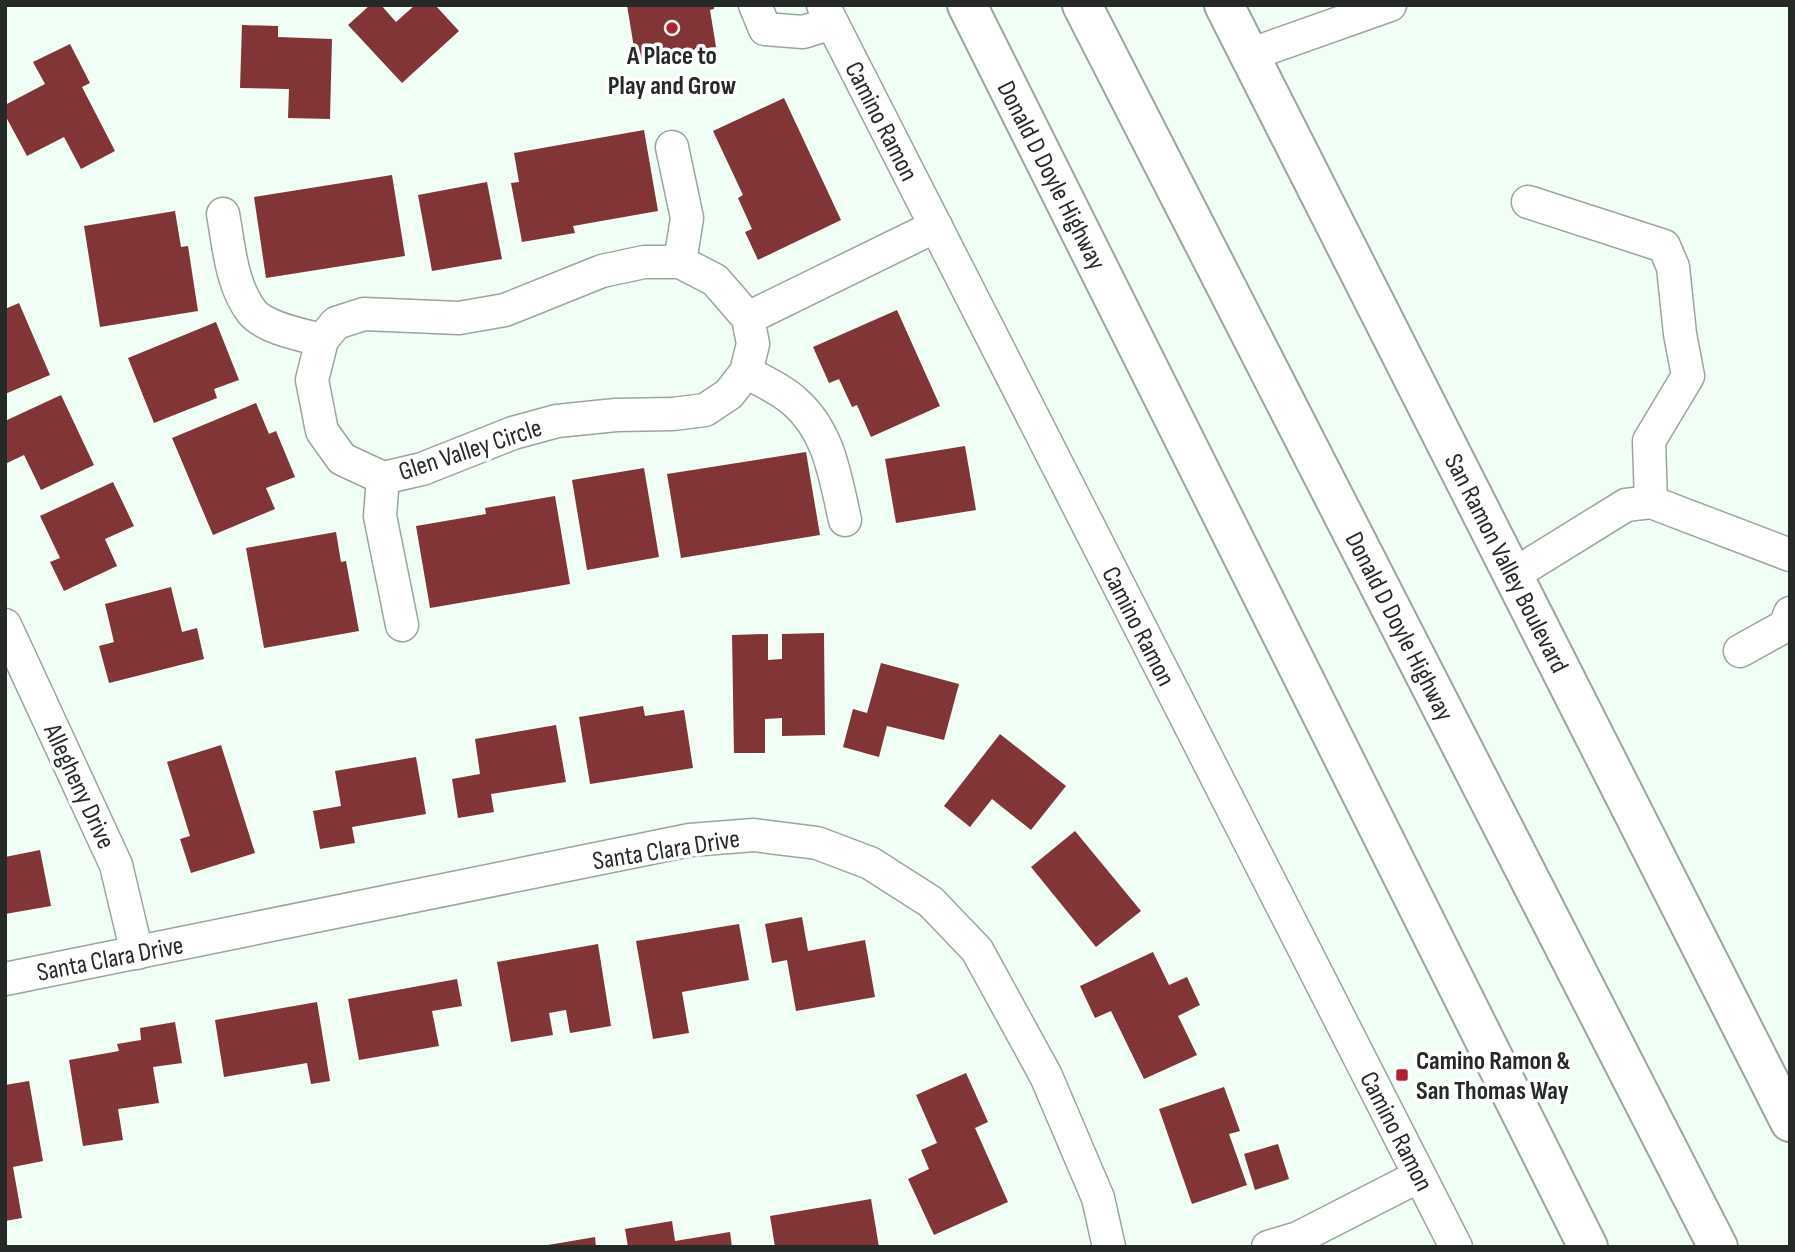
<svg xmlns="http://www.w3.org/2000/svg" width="1795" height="1252" viewBox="0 0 1795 1252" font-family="'Sofia Sans Condensed',sans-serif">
<rect width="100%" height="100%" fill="#f1fef6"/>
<g fill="#813536">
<path d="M 370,5 L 381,5 L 396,22 L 415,5 L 435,5 L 459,31 L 402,83 L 348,25 Z"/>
<path d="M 627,5 L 714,5 L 714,9 L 710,10 L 716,47 L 636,60 Z"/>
<path d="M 242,25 L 278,26 L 278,37 L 332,39 L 330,119 L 288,118 L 289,89 L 240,88 Z"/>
<path d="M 70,44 L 90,83 L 82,87 L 115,151 L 81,169 L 64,137 L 27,156 L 5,115 L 5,105 L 45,84 L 33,62 Z"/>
<path d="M 784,98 L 841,220 L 758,260 L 745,232 L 752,229 L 738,198 L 743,195 L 713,131 Z"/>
<path d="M 644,130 L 658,211 L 573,226 L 575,233 L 522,242 L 511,183 L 519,182 L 514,153 Z"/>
<path d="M 392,175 L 405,256 L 266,278 L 254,197 Z"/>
<path d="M 487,182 L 502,259 L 432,271 L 418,195 Z"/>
<path d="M 175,211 L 181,247 L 188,246 L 198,311 L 100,327 L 84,226 Z"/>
<path d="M 19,303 L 50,375 L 5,394 L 5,309 Z"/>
<path d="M 897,310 L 940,406 L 871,437 L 857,405 L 852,407 L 839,379 L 829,383 L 813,347 Z"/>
<path d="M 216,322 L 239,380 L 214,389 L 217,398 L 154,423 L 128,358 Z"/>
<path d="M 61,395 L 94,465 L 41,490 L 24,455 L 5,464 L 5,421 Z"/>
<path d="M 256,403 L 269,434 L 276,431 L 295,477 L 266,488 L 275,509 L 213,535 L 172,438 Z"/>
<path d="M 965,446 L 976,510 L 896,523 L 885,459 Z"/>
<path d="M 806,452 L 820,535 L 681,558 L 667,474 Z"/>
<path d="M 644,468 L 659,557 L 587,570 L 572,480 Z"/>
<path d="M 113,482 L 134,526 L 105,539 L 117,566 L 64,591 L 50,562 L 60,558 L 40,516 Z"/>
<path d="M 555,496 L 570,584 L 430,608 L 416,526 L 486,514 L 485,508 Z"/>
<path d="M 336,532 L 341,562 L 346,561 L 359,631 L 264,648 L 246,548 Z"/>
<path d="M 171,587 L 182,632 L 197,628 L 204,659 L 109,683 L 99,646 L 114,642 L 105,604 Z"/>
<path d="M 824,633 L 825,735 L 782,736 L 782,718 L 765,719 L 765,753 L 734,753 L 732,635 L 768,634 L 768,660 L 782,659 L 782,634 Z"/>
<path d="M 881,663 L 959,684 L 944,740 L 887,726 L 879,757 L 843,747 L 853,709 L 867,713 Z"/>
<path d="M 643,706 L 645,716 L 684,710 L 693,768 L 590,784 L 579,717 Z"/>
<path d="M 556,725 L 566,782 L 491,794 L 494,812 L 458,818 L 452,779 L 480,774 L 475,739 Z"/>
<path d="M 1000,734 L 1066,786 L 1031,830 L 992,799 L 970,827 L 944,806 Z"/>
<path d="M 221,745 L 255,853 L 191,873 L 180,839 L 190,836 L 167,762 Z"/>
<path d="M 416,757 L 426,814 L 352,827 L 355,843 L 320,849 L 313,811 L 341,806 L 335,771 Z"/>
<path d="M 1075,831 L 1141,911 L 1096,947 L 1031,867 Z"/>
<path d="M 40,850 L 51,906 L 5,914 L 5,857 Z"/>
<path d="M 802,917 L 808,951 L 865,940 L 875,997 L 796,1011 L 787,960 L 772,963 L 765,924 Z"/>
<path d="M 739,924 L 749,980 L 682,992 L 689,1033 L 653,1039 L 636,941 Z"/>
<path d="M 598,944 L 611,1026 L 570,1033 L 566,1010 L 549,1013 L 553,1035 L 511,1042 L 497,962 Z"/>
<path d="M 1153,952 L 1169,985 L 1187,977 L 1200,1005 L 1178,1016 L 1197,1055 L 1144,1079 L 1111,1011 L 1095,1018 L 1080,986 Z"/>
<path d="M 457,979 L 462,1006 L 432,1011 L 439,1046 L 359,1060 L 348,999 Z"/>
<path d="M 317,1002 L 330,1081 L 311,1084 L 307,1063 L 224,1077 L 215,1020 Z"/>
<path d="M 175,1022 L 182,1063 L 153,1067 L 159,1103 L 118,1109 L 123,1140 L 83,1146 L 69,1060 L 119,1051 L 117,1044 L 141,1040 L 140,1028 Z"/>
<path d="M 966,1073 L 988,1122 L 975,1128 L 1008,1202 L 934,1235 L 908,1179 L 929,1169 L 921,1150 L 937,1143 L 916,1095 Z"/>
<path d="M 29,1081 L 43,1161 L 13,1167 L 22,1218 L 5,1221 L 5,1085 Z"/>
<path d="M 1224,1087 L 1240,1131 L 1229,1134 L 1247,1185 L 1192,1204 L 1159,1109 Z"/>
<path d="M 1278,1144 L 1289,1179 L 1255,1190 L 1244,1154 Z"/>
<path d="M 871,1199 L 879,1247 L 775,1247 L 770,1216 Z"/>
<path d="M 672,1221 L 675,1241 L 730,1232 L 732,1247 L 628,1247 L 625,1229 Z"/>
<path d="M 595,1237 L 596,1247 L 548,1247 L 548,1245 Z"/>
</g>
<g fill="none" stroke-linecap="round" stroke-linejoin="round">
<defs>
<g id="minor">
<path d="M 755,5 L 765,29 L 803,32 L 832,23"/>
<path d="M 823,5 L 1456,1247"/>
<path d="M 1249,55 L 1390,5"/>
<path d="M 672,147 L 687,218 L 680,262"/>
<path d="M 1528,202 L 1664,246 L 1673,267 L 1680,334 L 1688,376 L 1649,441 L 1651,502"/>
<path d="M 223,214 C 229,246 231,285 252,312 C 265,328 302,335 322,340"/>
<path d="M 644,262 L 680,262 L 715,280 L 748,318 L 753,344 L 746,372 L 729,394 L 705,410 L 673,414 L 616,415 L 557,421 L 513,433 L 422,469 L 383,478 L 342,459 L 322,431 L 312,380 L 322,340 L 336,323 L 364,314 L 459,318 L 505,310 L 602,271 Z"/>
<path d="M 748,318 L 936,226"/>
<path d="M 746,372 C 762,381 781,389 794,401 C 830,432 835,477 845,520"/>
<path d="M 383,478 L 380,516 L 402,625"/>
<path d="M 1513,575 L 1626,505 L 1651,502 L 1790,555"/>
<path d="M 5,625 L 116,865 L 137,953"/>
<path d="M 1740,651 L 1785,626 L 1790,613"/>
<path d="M 5,979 L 690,840 L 754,835 L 817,843 L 870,863 L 931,902 L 977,950 L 1046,1076 L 1098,1198 L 1109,1247"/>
<path d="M 1268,1247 L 1298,1238 L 1419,1176"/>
</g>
<path id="major" d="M 1224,5 L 1790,1122"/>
<g id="highway">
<path d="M 967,5 L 1588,1247"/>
<path d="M 1082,5 L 1718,1247"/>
</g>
</defs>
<use href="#minor" stroke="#9aa59e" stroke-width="35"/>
<use href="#major" stroke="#9aa59e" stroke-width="42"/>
<use href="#highway" stroke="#9aa59e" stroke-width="42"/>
<use href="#minor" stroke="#fff" stroke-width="32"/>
<use href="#major" stroke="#fff" stroke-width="38"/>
<use href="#highway" stroke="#fff" stroke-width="38"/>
</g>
<g fill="#b2202f" stroke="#fff" stroke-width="2.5">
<circle cx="672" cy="28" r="7"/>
<rect x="1395" y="1068" width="14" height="14" rx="3.5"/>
</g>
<g text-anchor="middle" stroke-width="7" stroke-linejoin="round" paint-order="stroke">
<g font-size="26" font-weight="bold" fill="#252a27" stroke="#fff">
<text x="672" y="64">A Place to<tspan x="672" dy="30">Play and Grow</tspan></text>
<text x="1416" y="1069" text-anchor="start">Camino Ramon &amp;<tspan x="1416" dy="30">San Thomas Way</tspan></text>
</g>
<g font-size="26" fill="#252a27" stroke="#fff">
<text transform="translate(882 121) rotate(63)" y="9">Camino Ramon</text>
<text transform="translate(1052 175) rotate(63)" y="9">Donald D Doyle Highway</text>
<text transform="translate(470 449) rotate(-18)" y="9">Glen Valley Circle</text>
<text transform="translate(1507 563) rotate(63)" y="9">San Ramon Valley Boulevard</text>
<text transform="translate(1139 626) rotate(63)" y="9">Camino Ramon</text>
<text transform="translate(1400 626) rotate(63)" y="9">Donald D Doyle Highway</text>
<text transform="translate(80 786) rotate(65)" y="9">Allegheny Drive</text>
<text transform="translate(666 849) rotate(-9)" y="9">Santa Clara Drive</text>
<text transform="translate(110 958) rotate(-11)" y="9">Santa Clara Drive</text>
<text transform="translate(1397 1131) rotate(63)" y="9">Camino Ramon</text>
</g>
</g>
<rect width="1795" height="1252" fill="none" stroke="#252a27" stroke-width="14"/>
</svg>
